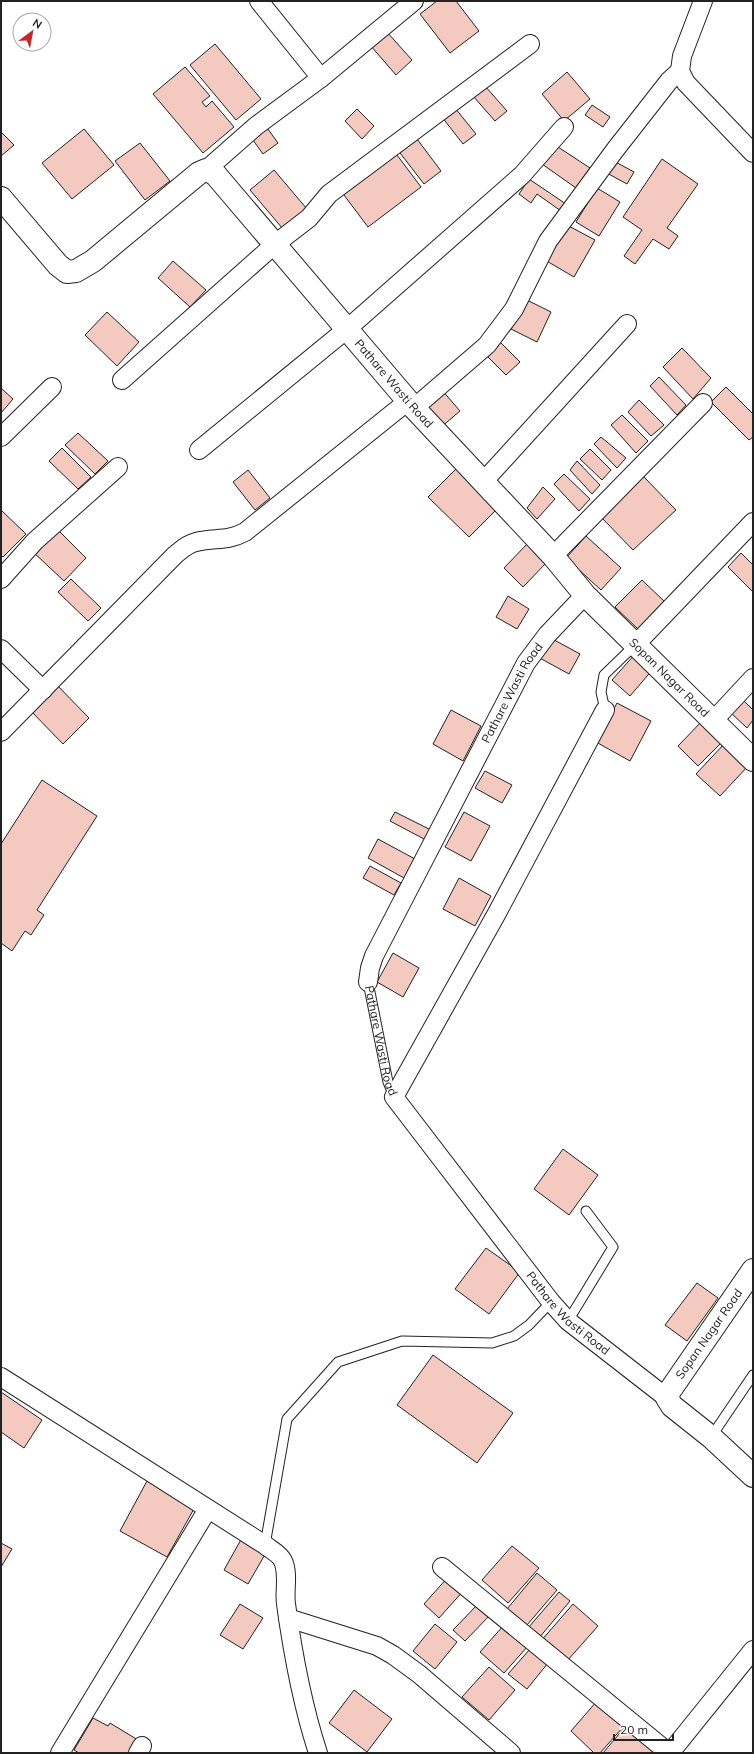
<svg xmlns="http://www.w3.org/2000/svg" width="754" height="1754" viewBox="0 0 754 1754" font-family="Mulish,sans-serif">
<rect width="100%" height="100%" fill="#fff"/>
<g fill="#f3c9c0" stroke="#222">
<path d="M 437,1 L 456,1 L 479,31 L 450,53 L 420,14 Z"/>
<path d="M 386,31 L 412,60 L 396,75 L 370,45 Z"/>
<path d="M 215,44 L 261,99 L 236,120 L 190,65 Z"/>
<path d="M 185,67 L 210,96 L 202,102 L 206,107 L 212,101 L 234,127 L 203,153 L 153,94 Z"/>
<path d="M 567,72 L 590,99 L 564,121 L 542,94 Z"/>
<path d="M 485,86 L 507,111 L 495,121 L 473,96 Z"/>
<path d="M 592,105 L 610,117 L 603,127 L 585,115 Z"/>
<path d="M 455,108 L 476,134 L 463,144 L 442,117 Z"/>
<path d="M 357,109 L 374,126 L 362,139 L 345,121 Z"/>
<path d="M 265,125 L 278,143 L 263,154 L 250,136 Z"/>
<path d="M 84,129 L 114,165 L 72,199 L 42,163 Z"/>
<path d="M 1,132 L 14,145 L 1,156 Z"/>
<path d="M 414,135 L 441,171 L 424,184 L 397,149 Z"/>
<path d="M 140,143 L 170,181 L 145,200 L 115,161 Z"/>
<path d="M 555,145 L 590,168 L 576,188 L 542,164 Z"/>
<path d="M 394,151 L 421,187 L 368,227 L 341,191 Z"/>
<path d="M 662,159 L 698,184 L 667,228 L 678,236 L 669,249 L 653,239 L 635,264 L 624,256 L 642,230 L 623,217 Z"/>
<path d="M 612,160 L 634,172 L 627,184 L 605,172 Z"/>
<path d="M 274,170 L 307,209 L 283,229 L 250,190 Z"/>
<path d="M 529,179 L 566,204 L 561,211 L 537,194 L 531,203 L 519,194 Z"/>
<path d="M 597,188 L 620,202 L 599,236 L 576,222 Z"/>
<path d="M 565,224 L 595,240 L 574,277 L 545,260 Z"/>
<path d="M 173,261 L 206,290 L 190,307 L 158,278 Z"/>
<path d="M 525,299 L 551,312 L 537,342 L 511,329 Z"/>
<path d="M 107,312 L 139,342 L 117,366 L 85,335 Z"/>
<path d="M 497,339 L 520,362 L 506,375 L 484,353 Z"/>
<path d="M 682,348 L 711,378 L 693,399 L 663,367 Z"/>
<path d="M 659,377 L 686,405 L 677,415 L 650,386 Z"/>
<path d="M 726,387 L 753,414 L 753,437 L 749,440 L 711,402 Z"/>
<path d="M 1,388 L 13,399 L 1,413 Z"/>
<path d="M 441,389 L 460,411 L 440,428 L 421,405 Z"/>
<path d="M 639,400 L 664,425 L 651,436 L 628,412 Z"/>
<path d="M 622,415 L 648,441 L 636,453 L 611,425 Z"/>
<path d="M 78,433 L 108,461 L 95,474 L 65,445 Z"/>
<path d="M 601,437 L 626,458 L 617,468 L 594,444 Z"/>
<path d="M 62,448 L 91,477 L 78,489 L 49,461 Z"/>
<path d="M 590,449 L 611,470 L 602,480 L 580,459 Z"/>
<path d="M 577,461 L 600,485 L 592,494 L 570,470 Z"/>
<path d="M 458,467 L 499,507 L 469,537 L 428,497 Z"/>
<path d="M 248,470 L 270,498 L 255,510 L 233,482 Z"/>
<path d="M 564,474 L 590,499 L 579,511 L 554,484 Z"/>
<path d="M 643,476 L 676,510 L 633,550 L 601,517 Z"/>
<path d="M 543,487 L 555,499 L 537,519 L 527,508 Z"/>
<path d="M 1,510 L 26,534 L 3,557 L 1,555 Z"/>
<path d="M 55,527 L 86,558 L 64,581 L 32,551 Z"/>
<path d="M 586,536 L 621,568 L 601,590 L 566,558 Z"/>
<path d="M 528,543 L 547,562 L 523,587 L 504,568 Z"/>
<path d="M 741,553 L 753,565 L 753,592 L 728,567 Z"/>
<path d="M 71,579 L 101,608 L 88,621 L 58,592 Z"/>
<path d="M 642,580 L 665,602 L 638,629 L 615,607 Z"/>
<path d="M 508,596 L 529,609 L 517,629 L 496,617 Z"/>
<path d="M 547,636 L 580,654 L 569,674 L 536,656 Z"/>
<path d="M 636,653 L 654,668 L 630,696 L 612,680 Z"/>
<path d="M 55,683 L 89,718 L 63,744 L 28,708 Z"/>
<path d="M 741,698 L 753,710 L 753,720 L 747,728 L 729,711 Z"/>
<path d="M 617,703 L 651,721 L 630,761 L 596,742 Z"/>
<path d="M 451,710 L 481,726 L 463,761 L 433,744 Z"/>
<path d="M 704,719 L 725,739 L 698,766 L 678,746 Z"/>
<path d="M 725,743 L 749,765 L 720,796 L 696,774 Z"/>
<path d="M 485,771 L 512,785 L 502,803 L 475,788 Z"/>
<path d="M 42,780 L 97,816 L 37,910 L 44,915 L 31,935 L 25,931 L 12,951 L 1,943 L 1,844 Z"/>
<path d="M 395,812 L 431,830 L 426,840 L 390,821 Z"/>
<path d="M 464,812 L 490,826 L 471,861 L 445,847 Z"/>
<path d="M 378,839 L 415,859 L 404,878 L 368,858 Z"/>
<path d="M 370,866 L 401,883 L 394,895 L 363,878 Z"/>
<path d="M 459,878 L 491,896 L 475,926 L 443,909 Z"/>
<path d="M 393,953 L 419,968 L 403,997 L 377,982 Z"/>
<path d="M 563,1149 L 598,1175 L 569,1215 L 534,1189 Z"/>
<path d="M 486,1248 L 520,1272 L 489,1314 L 455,1289 Z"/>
<path d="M 697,1283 L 718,1298 L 687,1341 L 665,1325 Z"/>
<path d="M 433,1355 L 513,1413 L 477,1463 L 397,1405 Z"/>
<path d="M 1,1392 L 42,1420 L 24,1448 L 1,1432 Z"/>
<path d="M 147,1481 L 195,1507 L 167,1557 L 120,1531 Z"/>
<path d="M 243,1536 L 267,1551 L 248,1584 L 224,1570 Z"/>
<path d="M 1,1543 L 12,1549 L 1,1567 Z"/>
<path d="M 512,1546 L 539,1568 L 508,1603 L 482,1580 Z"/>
<path d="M 537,1573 L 557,1590 L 527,1625 L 507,1609 Z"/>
<path d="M 449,1576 L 464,1590 L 439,1618 L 424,1604 Z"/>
<path d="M 559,1592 L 570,1601 L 539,1638 L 528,1628 Z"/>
<path d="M 479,1603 L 491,1614 L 465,1641 L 453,1630 Z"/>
<path d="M 240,1604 L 263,1618 L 243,1649 L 220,1635 Z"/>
<path d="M 573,1604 L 598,1626 L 567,1661 L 541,1641 Z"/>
<path d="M 435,1624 L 457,1642 L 435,1669 L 413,1651 Z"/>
<path d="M 504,1625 L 528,1646 L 504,1673 L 480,1652 Z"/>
<path d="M 530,1649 L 548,1663 L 527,1689 L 508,1674 Z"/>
<path d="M 489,1667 L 515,1690 L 489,1720 L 462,1697 Z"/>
<path d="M 354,1690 L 392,1719 L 367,1752 L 329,1723 Z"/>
<path d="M 597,1701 L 624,1726 L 600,1753 L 594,1753 L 571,1731 Z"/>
<path d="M 93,1718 L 108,1726 L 110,1723 L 138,1740 L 130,1753 L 79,1753 L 74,1750 Z"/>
<path d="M 625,1727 L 657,1753 L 603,1753 Z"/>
</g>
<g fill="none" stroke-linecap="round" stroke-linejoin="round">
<defs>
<g id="lane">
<path d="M 605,710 L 601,692 L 604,675 L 636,644"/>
<path id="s1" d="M 368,982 L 388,1082 L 394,1096"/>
<path d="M 568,1321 L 613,1247 L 586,1211"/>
<path d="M 711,1437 L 753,1375"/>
<path d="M 265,1545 L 287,1419 L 338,1362 L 402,1341 L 492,1343 L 514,1336 L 529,1325 L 551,1302"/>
</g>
<g id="street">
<path d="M 259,1 L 321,78"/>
<path d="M 703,1 L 682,56 L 680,71 L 686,83 L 753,153"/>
<path d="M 206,170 L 256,126 L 321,78 L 414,1"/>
<path d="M 122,380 L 274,245 L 309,218 L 329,194 L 530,44"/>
<path d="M 414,408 L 487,345 L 514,309 L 548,241 L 615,150 L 669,81 L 680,71"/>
<path d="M 1,437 L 52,387"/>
<path d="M 199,450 L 347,329 L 522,175 L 564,127"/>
<path d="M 483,482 L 627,324"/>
<path d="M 553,556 L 703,403"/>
<path d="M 1,579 L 35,541 L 118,467"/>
<path d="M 636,644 L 753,522"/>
<path d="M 1,649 L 43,690"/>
<path id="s2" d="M 605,710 L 497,913 L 394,1097 L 551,1302 L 568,1321 L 667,1398"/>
<path d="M 713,721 L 753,678"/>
<path d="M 1,732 L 175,555 C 181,550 187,544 196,542 C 215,537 226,542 245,532 L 408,401"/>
<path id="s3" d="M 368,982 L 370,968 L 374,956 L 526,663 L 547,635 L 585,595"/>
<path d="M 1,1377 L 265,1545 C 271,1550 280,1554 283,1561 C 289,1574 284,1591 286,1604 C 293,1655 302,1704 318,1753"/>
<path d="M 442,1567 L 669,1753"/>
<path d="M 288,1618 L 377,1646 L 393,1655 L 419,1674 L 511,1753"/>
<path d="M 60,1753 L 208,1509"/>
<path d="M 138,1753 L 142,1746"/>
<path d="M 670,1753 L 753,1650"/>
</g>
<g id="secondary">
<path id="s4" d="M 1,198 L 58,265 L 67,272 L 76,271 L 93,261 L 199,173 L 206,170 L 215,174 L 414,408 L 553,556 L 585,595 L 753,760"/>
<path d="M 753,1270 L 669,1392 L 667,1398 L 672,1406 L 711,1437 L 753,1476"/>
</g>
</defs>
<use href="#lane" stroke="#222" stroke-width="11"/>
<use href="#street" stroke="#222" stroke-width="20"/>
<use href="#secondary" stroke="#222" stroke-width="24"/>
<use href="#lane" stroke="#fff" stroke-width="9"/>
<use href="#street" stroke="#fff" stroke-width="18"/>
<use href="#secondary" stroke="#fff" stroke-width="22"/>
</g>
<g text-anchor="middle" stroke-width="3" stroke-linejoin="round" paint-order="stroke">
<g font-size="12" fill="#222" stroke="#fff">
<text dy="4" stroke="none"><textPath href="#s4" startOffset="559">Pathare Wasti Road</textPath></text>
<text dy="4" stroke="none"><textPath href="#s4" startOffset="962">Sopan Nagar Road</textPath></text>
<text dy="4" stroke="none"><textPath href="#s3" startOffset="324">Pathare Wasti Road</textPath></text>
<text dy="4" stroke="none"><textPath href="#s1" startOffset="60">Pathare Wasti Road</textPath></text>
<text dy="4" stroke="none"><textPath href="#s2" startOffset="719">Pathare Wasti Road</textPath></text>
<text transform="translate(709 1334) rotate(-55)" y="4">Sopan Nagar Road</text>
</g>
</g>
<rect width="754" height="1754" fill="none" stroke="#222222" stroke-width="4"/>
<g transform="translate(32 32) rotate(32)"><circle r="19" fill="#ffffff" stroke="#a7a7a7"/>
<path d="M0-3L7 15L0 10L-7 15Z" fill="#c62828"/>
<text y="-6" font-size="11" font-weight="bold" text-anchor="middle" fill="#222222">N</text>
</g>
<path d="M614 1734v6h59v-6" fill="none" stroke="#222222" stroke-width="2"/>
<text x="620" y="1734" font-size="12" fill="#222222" stroke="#ffffff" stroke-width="3" paint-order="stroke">20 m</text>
</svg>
